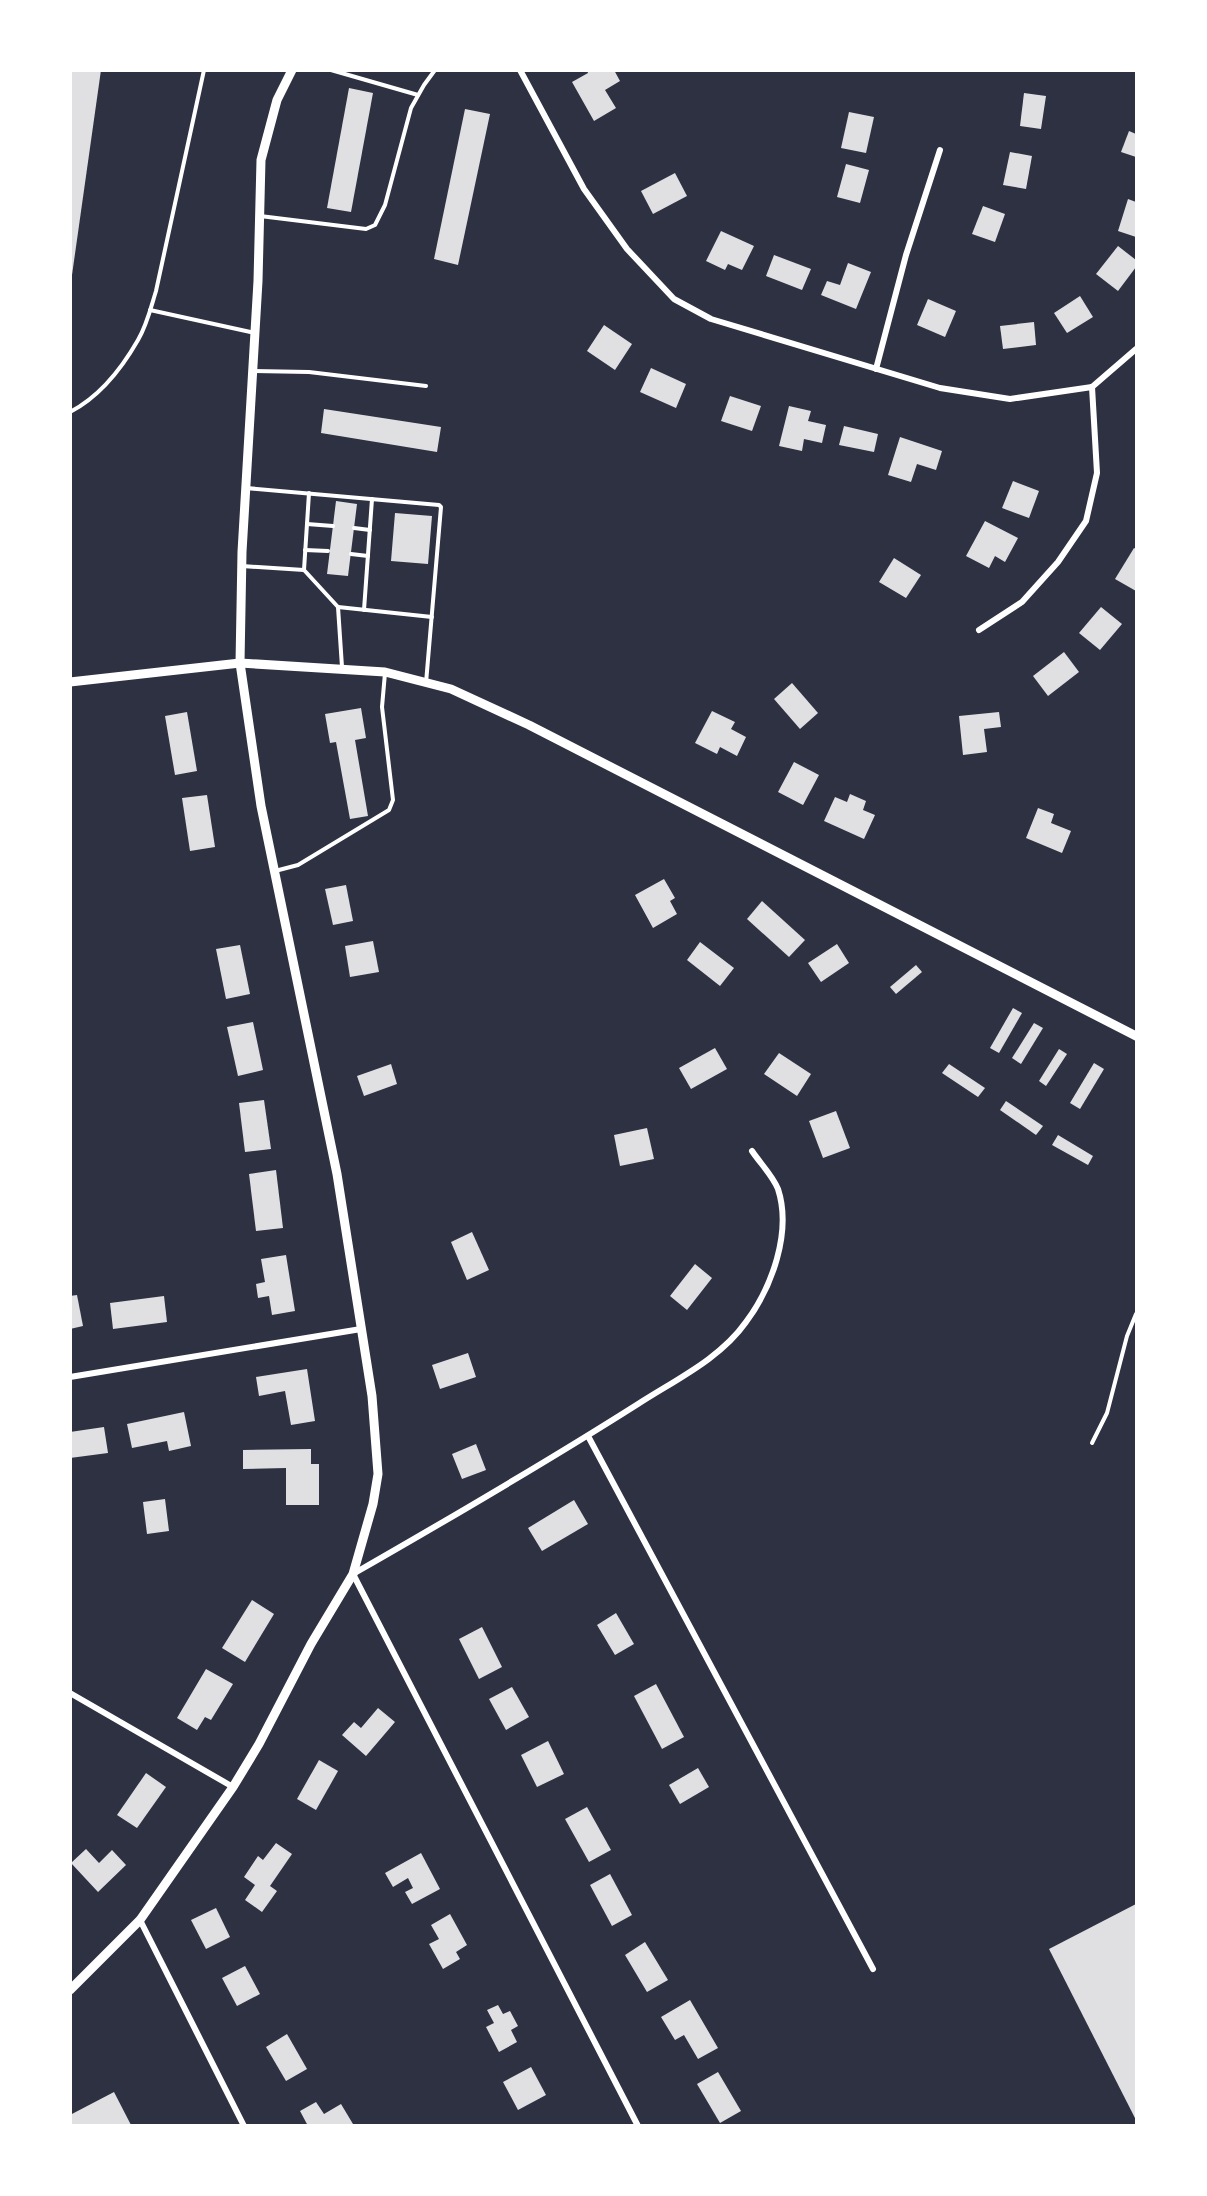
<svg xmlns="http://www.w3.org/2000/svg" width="1207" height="2196" font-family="Literata,serif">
<rect width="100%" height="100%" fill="#2d3142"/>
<g fill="#e0e0e3">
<polygon points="70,70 101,70 72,275 70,275"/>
<polygon points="587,70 614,70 620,81 605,90 616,108 594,121 572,82 588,73"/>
<polygon points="349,88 373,93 351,212 327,208"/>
<polygon points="1024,93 1046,96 1041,129 1020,126"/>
<polygon points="465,109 490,114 458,265 434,259"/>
<polygon points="849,112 874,117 866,153 841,148"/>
<polygon points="1129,131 1136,134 1136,157 1121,152"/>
<polygon points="1010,152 1032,156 1026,189 1003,185"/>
<polygon points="846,164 869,170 860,203 837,197"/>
<polygon points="675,173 687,196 653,214 641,191"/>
<polygon points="1128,199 1136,202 1136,237 1118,231"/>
<polygon points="983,206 1005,214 995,242 972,234"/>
<polygon points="721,231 754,246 742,270 728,264 725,270 706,261"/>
<polygon points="1118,246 1136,260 1136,267 1118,291 1096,274"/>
<polygon points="774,255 811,269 802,290 766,276"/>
<polygon points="848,263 871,272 856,309 821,295 827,281 840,285"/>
<polygon points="1080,296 1093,317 1067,333 1054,313"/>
<polygon points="928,299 956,311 945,337 917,325"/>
<polygon points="1034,322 1036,345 1003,349 1000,326"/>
<polygon points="604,325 632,344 615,370 587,351"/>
<polygon points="651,368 686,384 676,408 640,392"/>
<polygon points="730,396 761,406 752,431 721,421"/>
<polygon points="789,406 811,411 808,421 826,425 822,443 804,439 802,451 779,446"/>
<polygon points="324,409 441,427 437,452 321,433"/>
<polygon points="844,426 878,434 874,452 839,445"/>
<polygon points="900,437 942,451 936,470 917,464 911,482 888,475"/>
<polygon points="1013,481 1039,491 1029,518 1002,508"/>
<polygon points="336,501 357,504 348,576 327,574"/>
<polygon points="395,513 432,516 428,564 391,561"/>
<polygon points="985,521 1018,538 1005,562 995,556 989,568 966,556"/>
<polygon points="1134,548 1136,549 1136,591 1115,579"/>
<polygon points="894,558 921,575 906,598 879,582"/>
<polygon points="1101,607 1122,624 1100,650 1079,633"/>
<polygon points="1064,652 1079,672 1048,696 1033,676"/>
<polygon points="792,683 818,713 800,729 774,699"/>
<polygon points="361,708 366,738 355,740 368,816 350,819 336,742 330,743 325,714"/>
<polygon points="712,711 735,722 731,729 746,737 737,756 720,747 717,754 695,743"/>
<polygon points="187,712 197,771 175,775 165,716"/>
<polygon points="999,712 1001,727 984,729 987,752 963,755 959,716"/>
<polygon points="794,762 819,775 803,805 778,792"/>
<polygon points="850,794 866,801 863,810 875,815 864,839 824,821 835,797 847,802"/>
<polygon points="207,795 215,847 190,851 182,798"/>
<polygon points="1038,808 1054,814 1051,823 1071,831 1062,853 1026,838"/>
<polygon points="664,879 675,898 670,901 677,914 653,928 635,895"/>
<polygon points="346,885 353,921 333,925 325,889"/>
<polygon points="762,901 805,940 789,957 747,919"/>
<polygon points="373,941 379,972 350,977 345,946"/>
<polygon points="700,942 734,968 720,986 687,960"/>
<polygon points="837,944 849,963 821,982 808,963"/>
<polygon points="240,945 250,994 226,999 216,949"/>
<polygon points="916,965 922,972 896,994 890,987"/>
<polygon points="1013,1008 1022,1013 999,1053 990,1048"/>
<polygon points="253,1022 263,1070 238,1076 227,1027"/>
<polygon points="1034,1023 1043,1028 1021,1064 1012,1058"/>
<polygon points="715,1048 727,1069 691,1089 679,1068"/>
<polygon points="1059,1049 1067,1054 1046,1086 1039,1081"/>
<polygon points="779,1053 811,1074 797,1096 764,1074"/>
<polygon points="1094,1063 1104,1069 1080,1109 1070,1103"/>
<polygon points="391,1064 397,1084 364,1096 357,1076"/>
<polygon points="949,1064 985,1088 978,1097 942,1073"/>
<polygon points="264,1100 271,1149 245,1152 239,1103"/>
<polygon points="1006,1101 1043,1126 1036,1135 1000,1110"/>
<polygon points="836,1111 850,1148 823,1158 809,1121"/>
<polygon points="647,1128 654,1159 620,1166 614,1135"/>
<polygon points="1058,1135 1093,1156 1088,1165 1052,1145"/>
<polygon points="276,1170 283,1228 256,1231 249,1174"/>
<polygon points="472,1232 489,1270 467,1280 451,1242"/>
<polygon points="286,1255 295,1311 272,1315 269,1296 258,1298 256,1284 265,1282 261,1259"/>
<polygon points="695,1264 712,1278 687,1310 670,1296"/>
<polygon points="77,1295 83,1326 70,1329 70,1296"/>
<polygon points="164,1296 167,1322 113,1329 110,1303"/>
<polygon points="468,1353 476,1377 440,1389 432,1365"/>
<polygon points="307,1369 315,1421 291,1425 285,1391 259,1396 256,1377"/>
<polygon points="184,1412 191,1446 169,1451 167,1441 132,1448 127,1424"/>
<polygon points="104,1427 108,1453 70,1458 70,1432"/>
<polygon points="476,1444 486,1470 462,1479 452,1454"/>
<polygon points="311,1449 311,1464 319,1464 319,1505 286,1505 286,1468 243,1469 243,1450"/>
<polygon points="165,1499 169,1531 147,1534 143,1502"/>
<polygon points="574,1500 588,1524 542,1551 528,1528"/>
<polygon points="252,1600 274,1614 245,1662 222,1648"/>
<polygon points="616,1613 634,1644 615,1655 597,1625"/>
<polygon points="482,1627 502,1667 479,1679 459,1639"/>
<polygon points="206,1669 233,1684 211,1720 205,1717 197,1730 177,1718"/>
<polygon points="656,1684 684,1737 662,1749 634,1696"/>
<polygon points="512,1687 529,1717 506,1730 489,1699"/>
<polygon points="378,1708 395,1722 366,1756 342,1735 354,1722 361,1728"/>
<polygon points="548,1741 564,1774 537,1787 521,1755"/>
<polygon points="319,1760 338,1771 316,1810 297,1799"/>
<polygon points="698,1768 709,1787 680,1804 669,1785"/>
<polygon points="146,1773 166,1787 137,1828 117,1815"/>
<polygon points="587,1807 611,1850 589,1862 565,1819"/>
<polygon points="276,1843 292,1854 270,1886 277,1891 262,1912 245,1900 255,1885 244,1877 258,1856 263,1860"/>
<polygon points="86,1849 99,1863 112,1850 126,1865 98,1892 71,1863"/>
<polygon points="421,1853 440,1889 412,1904 405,1892 413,1888 408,1878 393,1887 385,1873"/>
<polygon points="610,1874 632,1915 612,1926 590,1885"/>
<polygon points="1136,1904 1136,2120 1049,1949"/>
<polygon points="216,1908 230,1937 206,1949 191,1920"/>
<polygon points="450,1914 467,1945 456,1952 460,1959 443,1969 429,1944 439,1939 431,1925"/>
<polygon points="645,1942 668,1980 647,1992 625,1955"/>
<polygon points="245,1966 260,1994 237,2006 222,1978"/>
<polygon points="690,2000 718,2048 698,2059 684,2035 675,2040 661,2017"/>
<polygon points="498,2005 503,2014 510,2011 518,2026 511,2030 517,2042 499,2052 486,2027 494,2023 487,2010"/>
<polygon points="287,2034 307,2069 286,2081 266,2047"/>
<polygon points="531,2067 546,2095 518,2110 503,2082"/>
<polygon points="718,2072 741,2111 720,2123 697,2084"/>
<polygon points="114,2092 131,2125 70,2126 70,2115"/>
<polygon points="316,2102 324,2114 341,2104 353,2124 308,2126 300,2111"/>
</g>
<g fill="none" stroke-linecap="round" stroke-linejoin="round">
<g stroke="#fff" stroke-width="4">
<polyline points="331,70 418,95"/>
<polyline points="260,216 366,229 375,225 385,205 411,108 424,85 435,70"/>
<polyline points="150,310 255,333"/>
<polyline points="253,371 309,372 426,386"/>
<path d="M70,412c29,-15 52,-44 68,-72 9,-15 13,-33 18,-49l48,-221"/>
<polyline points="246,488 439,505 441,507 426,683"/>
<polyline points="307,524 333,526"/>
<polyline points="354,528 370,530"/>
<polyline points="305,550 328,551"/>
<polyline points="351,554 368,556"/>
<polyline points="242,566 304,570 338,607 342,667"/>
<polyline points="304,570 309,493"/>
<polyline points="338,607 432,617"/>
<polyline points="364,610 372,499"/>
<polyline points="275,871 298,865 389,810 393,800 382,707 385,673"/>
<polyline points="1092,1443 1107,1413 1127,1336 1136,1314"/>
</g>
<g stroke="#fff" stroke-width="6">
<polyline points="520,70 584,189 627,249 674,299 711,319 940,388 1010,399 1092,387"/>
<polyline points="876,369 906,255 940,150"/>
<polyline points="1092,387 1136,349"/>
<polyline points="979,630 1022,602 1058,562 1086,521 1097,473 1092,387"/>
<polyline points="70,1377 361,1329"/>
<polyline points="588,1436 873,1969"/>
<polyline points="70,1693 233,1787"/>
<polyline points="140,1920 244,2126"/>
<path d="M638,2126l-285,-552c96,-55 192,-111 285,-170 37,-24 82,-45 108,-82 26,-35 46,-90 32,-133 -5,-13 -18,-26 -26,-38"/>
</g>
<g stroke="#fff" stroke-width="9">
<polyline points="70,682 240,663 385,672 451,689 529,725 1136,1036"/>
<polyline points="70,1990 140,1920 233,1787 259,1744 311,1644 353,1574 373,1504 378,1474 372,1396 337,1174 261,806 240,663 242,552 258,281 261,160 277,100 292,70"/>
</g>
</g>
<rect width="1207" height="2196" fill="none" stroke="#ffffff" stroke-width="144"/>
</svg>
